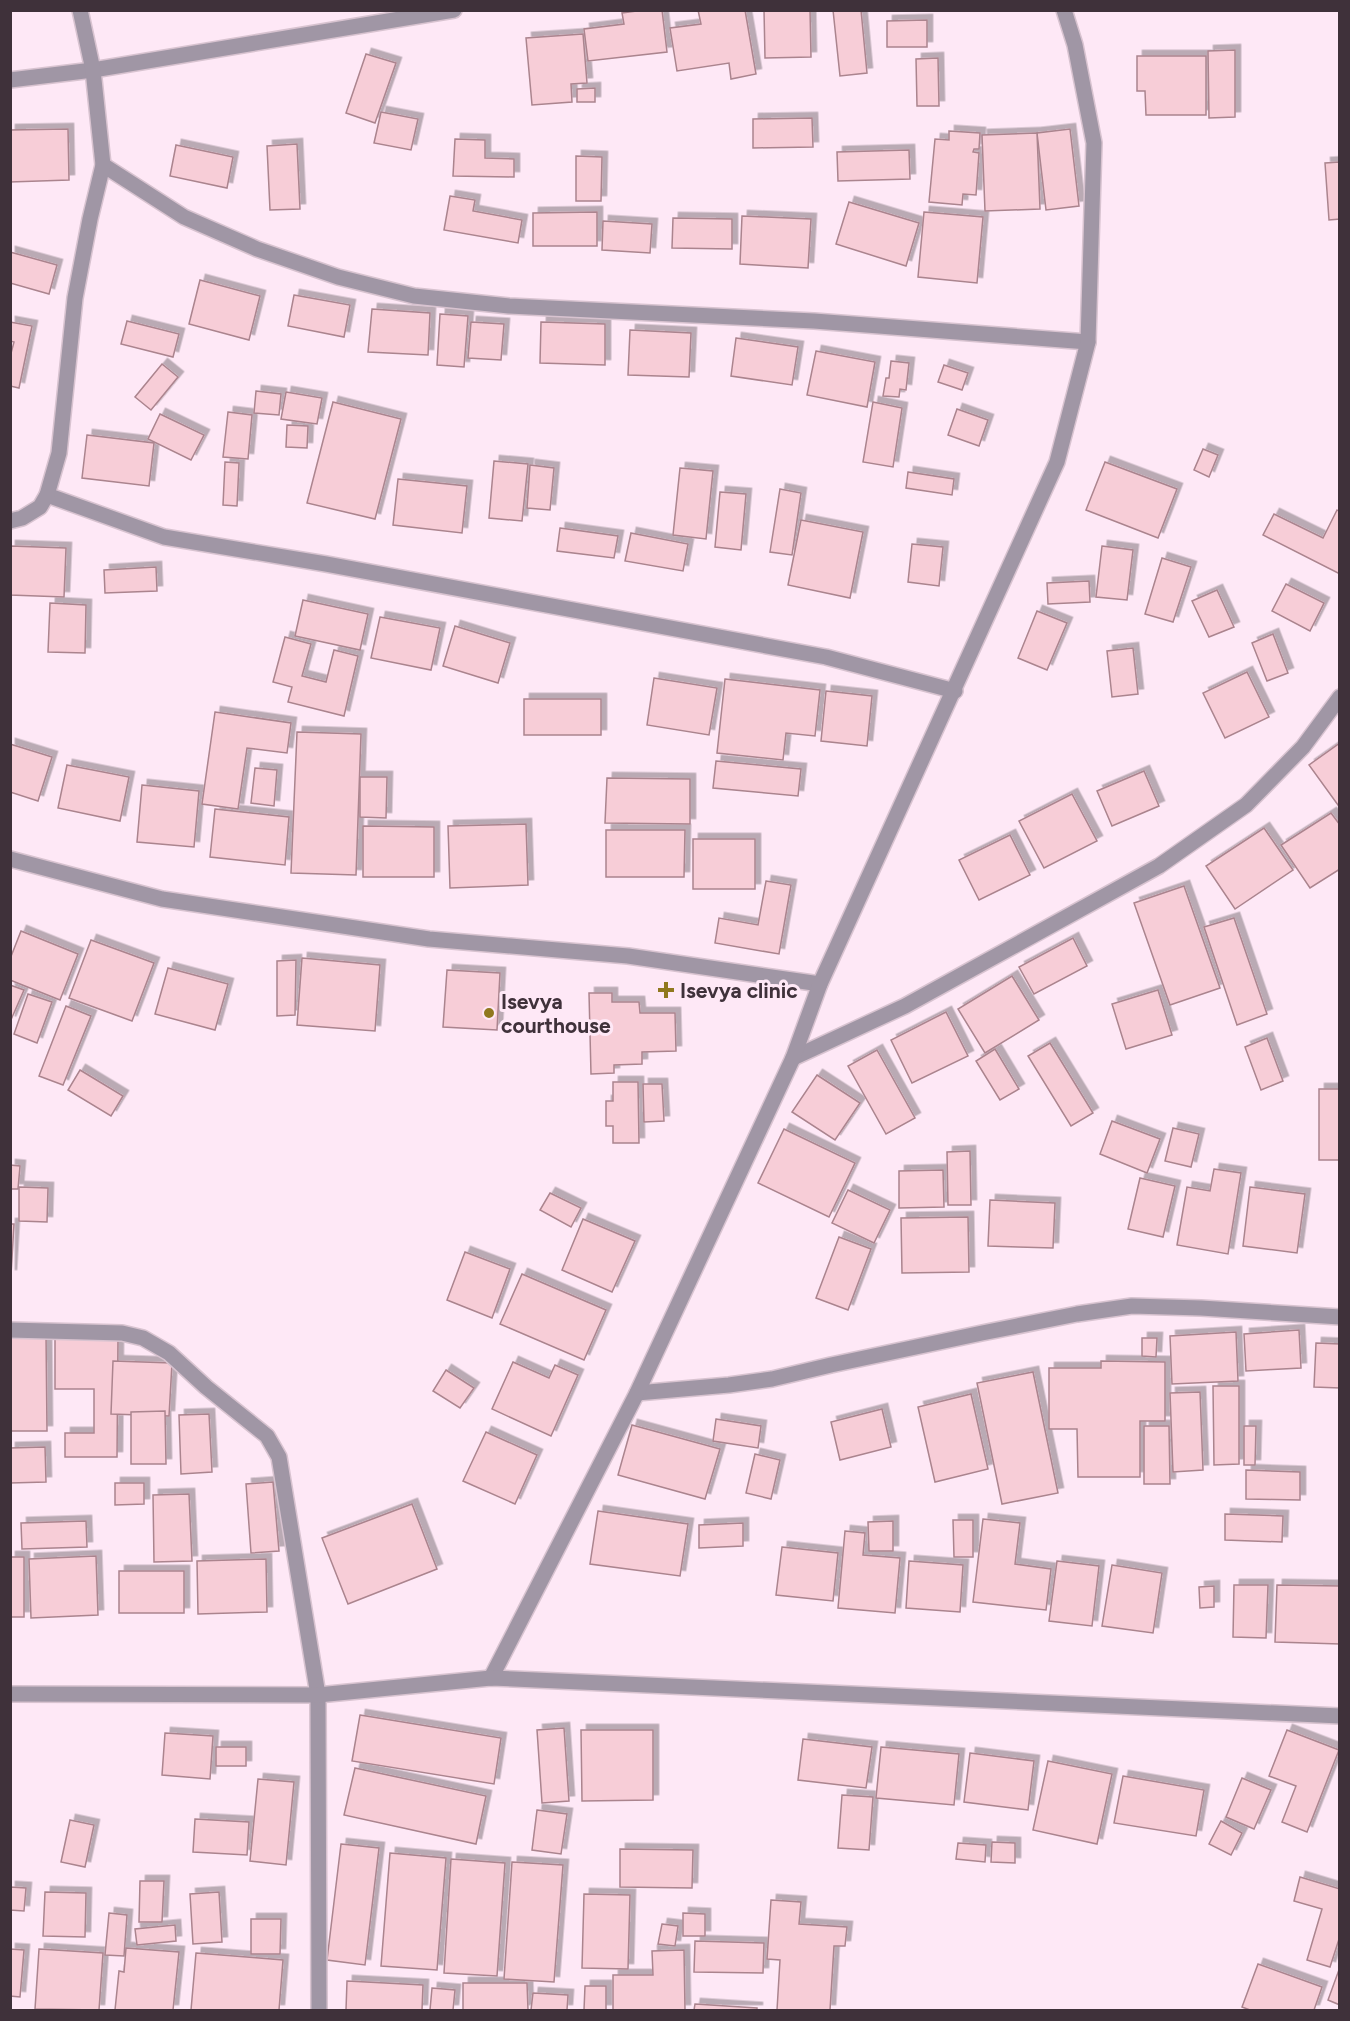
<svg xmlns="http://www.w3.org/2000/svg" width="1350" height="2021" font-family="Figtree,sans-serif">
<defs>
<filter id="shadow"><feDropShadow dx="5.5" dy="-5.5" stdDeviation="0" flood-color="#0004"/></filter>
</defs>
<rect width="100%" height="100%" fill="#fee8f6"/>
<g fill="#f7cdd7" stroke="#ab848e" stroke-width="1.5" filter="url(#shadow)">
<polygon points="644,10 662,10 667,52 588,61 584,29 624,24 622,13"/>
<polygon points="698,10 745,10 756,74 731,79 729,63 677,71 670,28 701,24"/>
<polygon points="764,10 810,10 811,57 765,58"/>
<polygon points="833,10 861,10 867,73 840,76"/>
<polygon points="927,20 927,47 887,47 887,21"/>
<polygon points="583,34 587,83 571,84 572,102 532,105 526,38"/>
<polygon points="1235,50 1235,117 1209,118 1208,51"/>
<polygon points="366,54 396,63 375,123 346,113"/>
<polygon points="1137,56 1206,56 1206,115 1146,115 1145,91 1137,91"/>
<polygon points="938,58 939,106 917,106 916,59"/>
<polygon points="595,88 595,102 577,102 577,89"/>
<polygon points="381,112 418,119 411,150 374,143"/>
<polygon points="812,118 813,147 753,148 753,119"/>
<polygon points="68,129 69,180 10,182 10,130"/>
<polygon points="1070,129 1079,206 1046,210 1037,133"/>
<polygon points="949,131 980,133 979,149 974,149 973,152 979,153 976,195 963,194 962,205 929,202 935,139 949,140"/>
<polygon points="1037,133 1040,209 985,211 982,135"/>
<polygon points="455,139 485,140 485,158 514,159 514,177 453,176"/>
<polygon points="297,144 300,209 270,210 267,146"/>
<polygon points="176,145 233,157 227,188 170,176"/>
<polygon points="909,150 910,179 838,181 837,152"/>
<polygon points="576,156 602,157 601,201 576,201"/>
<polygon points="1340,162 1340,219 1329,220 1325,163"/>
<polygon points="450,196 475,200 473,211 522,220 518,243 444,230"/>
<polygon points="849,202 919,223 906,266 836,244"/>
<polygon points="597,212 597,246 533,246 533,213"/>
<polygon points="924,212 983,217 977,283 918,277"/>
<polygon points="742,216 811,219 808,268 740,264"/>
<polygon points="673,218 732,219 732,249 672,248"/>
<polygon points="603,221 652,224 650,253 602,250"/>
<polygon points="10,252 57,265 49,294 10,283"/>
<polygon points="200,280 260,296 249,340 189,324"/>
<polygon points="294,295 350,305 344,337 288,326"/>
<polygon points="372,309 430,313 428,355 368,352"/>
<polygon points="440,314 468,316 464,367 437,365"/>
<polygon points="127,321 179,334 173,357 121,344"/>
<polygon points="10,322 32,326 19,388 10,386 10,357 14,342 10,341"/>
<polygon points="471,322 504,324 501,360 468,358"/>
<polygon points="541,322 605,324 605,365 540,363"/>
<polygon points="630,330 691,333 689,377 628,375"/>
<polygon points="736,338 798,347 792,385 731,376"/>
<polygon points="816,351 875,362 867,407 807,395"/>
<polygon points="891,361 909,363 906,390 900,389 899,397 883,396 886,378 889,378"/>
<polygon points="162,364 178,377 151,410 135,397"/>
<polygon points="944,365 968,373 962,390 938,382"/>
<polygon points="256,391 281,394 279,415 254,413"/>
<polygon points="286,392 322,398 317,424 281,419"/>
<polygon points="333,402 401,419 375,519 307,503"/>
<polygon points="873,402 902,408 893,467 863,462"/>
<polygon points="957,409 988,420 979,446 948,435"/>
<polygon points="228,412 252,415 248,459 223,457"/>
<polygon points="160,414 204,435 191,460 148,439"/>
<polygon points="287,425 308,426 307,448 286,447"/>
<polygon points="87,435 154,443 149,486 82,478"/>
<polygon points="1203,449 1218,455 1209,477 1194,470"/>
<polygon points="494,461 528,464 522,521 489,518"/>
<polygon points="225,462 239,463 237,506 223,505"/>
<polygon points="1105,462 1177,489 1158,538 1086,510"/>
<polygon points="530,465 554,468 550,510 527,508"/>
<polygon points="680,468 713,471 706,539 673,535"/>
<polygon points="908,472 954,479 952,495 906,488"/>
<polygon points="398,479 467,486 462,533 393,525"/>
<polygon points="780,489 801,493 792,555 770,552"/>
<polygon points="720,492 746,494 741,550 715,547"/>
<polygon points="1337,510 1340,512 1340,574 1263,535 1274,514 1323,538"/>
<polygon points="801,520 863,532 850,598 788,585"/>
<polygon points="560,528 618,536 614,558 557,551"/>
<polygon points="631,533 688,544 683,571 625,561"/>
<polygon points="912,544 943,547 939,586 908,582"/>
<polygon points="10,546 66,548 64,597 10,595"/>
<polygon points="1102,546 1133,550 1127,600 1096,597"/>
<polygon points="1162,558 1191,567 1173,622 1145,614"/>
<polygon points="156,567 157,591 105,593 104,570"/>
<polygon points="1089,581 1090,602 1048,604 1047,583"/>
<polygon points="1286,584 1324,603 1310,631 1272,611"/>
<polygon points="1217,590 1234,627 1209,637 1192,601"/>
<polygon points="303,600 368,614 360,650 295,636"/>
<polygon points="50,603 86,605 85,653 48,652"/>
<polygon points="1037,611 1067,623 1047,670 1018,658"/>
<polygon points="380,617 440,628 431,670 371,658"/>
<polygon points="455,626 510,643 498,683 443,666"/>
<polygon points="1273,634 1288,673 1267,681 1252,643"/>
<polygon points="285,637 311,644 302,676 326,682 334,650 358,656 344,716 288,702 292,687 273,682"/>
<polygon points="1133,648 1138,694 1112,697 1107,651"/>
<polygon points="1247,672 1269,717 1225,738 1203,693"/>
<polygon points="654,678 717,688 709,735 647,725"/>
<polygon points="725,679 820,690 815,736 786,733 783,760 717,753"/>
<polygon points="826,691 872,696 867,746 821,741"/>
<rect x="524" y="699" width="77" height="36"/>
<polygon points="215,712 291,723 287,753 247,748 238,809 202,804"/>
<polygon points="297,732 361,734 356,875 291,873"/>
<polygon points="1340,743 1340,804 1338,805 1309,765"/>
<polygon points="10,744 52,757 38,801 10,792"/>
<polygon points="716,761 801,769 798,796 713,788"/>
<polygon points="67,765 129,777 120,821 58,808"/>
<polygon points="255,768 277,770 274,806 251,803"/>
<polygon points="1144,771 1159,806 1112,826 1097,791"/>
<polygon points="360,777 387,777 386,818 360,817"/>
<polygon points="607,778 690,779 690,824 605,823"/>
<polygon points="142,785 199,791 194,847 137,842"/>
<polygon points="1072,794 1097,841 1044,868 1019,821"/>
<polygon points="215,809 289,817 285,865 210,857"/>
<polygon points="1331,813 1340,825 1340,869 1310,888 1281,845"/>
<polygon points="526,824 528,885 450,888 448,826"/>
<polygon points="363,826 434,827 434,877 363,877"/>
<polygon points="1264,828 1293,870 1235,909 1206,866"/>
<polygon points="606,830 685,830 684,877 606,877"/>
<polygon points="1010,835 1030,875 979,900 959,860"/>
<rect x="693" y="839" width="62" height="50"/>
<polygon points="766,881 791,885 779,954 715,943 719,918 758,925"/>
<polygon points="1184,886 1220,988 1170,1005 1134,903"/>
<polygon points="1234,918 1267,1014 1237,1025 1204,927"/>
<polygon points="21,931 78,954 60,1000 10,980 10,959"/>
<polygon points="1073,938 1087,966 1034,994 1019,967"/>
<polygon points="91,940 154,963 132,1021 69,998"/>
<polygon points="302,958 380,965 375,1031 297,1025"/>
<polygon points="296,960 295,1015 277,1016 277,961"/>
<polygon points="168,968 228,984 215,1030 155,1014"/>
<polygon points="447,970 500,973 497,1030 443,1027"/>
<polygon points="1012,976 1039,1020 985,1053 958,1009"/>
<polygon points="10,985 24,990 10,1022"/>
<polygon points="1158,990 1172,1035 1126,1049 1112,1004"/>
<polygon points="589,993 612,993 612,1002 639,1002 640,1013 675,1013 676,1051 642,1052 642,1064 614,1065 614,1073 591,1074"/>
<polygon points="28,994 52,1002 37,1043 14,1034"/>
<polygon points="66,1006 91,1016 63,1085 39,1076"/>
<polygon points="946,1012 968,1056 912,1083 891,1040"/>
<polygon points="1267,1038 1283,1081 1261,1090 1245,1047"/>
<polygon points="1050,1043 1093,1113 1071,1126 1028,1056"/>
<polygon points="995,1049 1019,1089 1000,1100 976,1061"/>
<polygon points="877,1050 915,1118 886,1134 848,1066"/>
<polygon points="80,1070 123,1096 111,1116 68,1090"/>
<polygon points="817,1075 860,1103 835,1140 792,1112"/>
<polygon points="613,1082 638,1082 639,1143 613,1143 613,1126 606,1126 606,1101 613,1101"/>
<polygon points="643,1084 662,1084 664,1121 644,1122"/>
<rect x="1319" y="1089" width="21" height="71"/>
<polygon points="1112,1121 1160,1139 1147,1173 1100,1154"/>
<polygon points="1173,1128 1199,1134 1191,1167 1165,1161"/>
<polygon points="784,1129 855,1163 829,1217 758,1183"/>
<polygon points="970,1151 971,1205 948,1205 947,1152"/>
<polygon points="10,1165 20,1166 18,1189 10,1189"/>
<polygon points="1214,1169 1241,1173 1228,1254 1177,1245 1187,1187 1210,1191"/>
<polygon points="943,1170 944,1207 899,1208 899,1171"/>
<polygon points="1140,1178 1175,1186 1163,1237 1128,1229"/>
<polygon points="19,1187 48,1188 47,1222 19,1221"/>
<polygon points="1250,1187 1305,1194 1297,1253 1243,1246"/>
<polygon points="848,1190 890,1210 874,1243 832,1223"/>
<polygon points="550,1193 581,1208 571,1227 540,1210"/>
<polygon points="990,1200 1055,1203 1053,1248 988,1246"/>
<polygon points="968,1217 969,1272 902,1273 901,1218"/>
<polygon points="583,1219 635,1241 612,1292 562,1270"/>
<polygon points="10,1224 14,1224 11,1275 10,1275"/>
<polygon points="839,1237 871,1249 848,1310 816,1298"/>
<polygon points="465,1252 510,1269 492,1318 447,1300"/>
<polygon points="522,1274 606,1310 584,1360 500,1324"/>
<polygon points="1299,1330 1301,1368 1246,1371 1244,1334"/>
<polygon points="1236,1332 1238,1381 1172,1384 1170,1336"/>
<polygon points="10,1335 46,1335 47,1431 10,1431"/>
<polygon points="55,1338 118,1338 117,1457 65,1457 65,1433 94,1433 94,1389 55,1389"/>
<polygon points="1142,1338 1157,1338 1156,1357 1142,1356"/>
<polygon points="1316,1343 1340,1344 1340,1388 1314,1387"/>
<polygon points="113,1361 172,1363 169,1416 111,1414"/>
<polygon points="1101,1361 1165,1362 1165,1421 1140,1421 1140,1477 1078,1477 1077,1429 1049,1429 1049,1368 1101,1368"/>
<polygon points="513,1362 549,1378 555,1365 578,1375 551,1436 492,1409"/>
<polygon points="446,1370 474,1388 460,1408 433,1391"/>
<polygon points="1033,1372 1058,1493 1002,1504 977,1383"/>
<polygon points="1213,1386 1239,1386 1239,1464 1214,1465"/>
<polygon points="1200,1392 1203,1470 1173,1472 1170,1393"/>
<polygon points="971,1394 988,1469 935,1482 918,1407"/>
<polygon points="882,1409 891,1447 840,1460 831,1422"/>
<polygon points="165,1411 166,1464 131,1464 131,1412"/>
<polygon points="209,1414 212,1472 181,1474 179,1415"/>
<polygon points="716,1419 761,1426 758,1448 713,1441"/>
<polygon points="632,1425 720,1449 705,1499 618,1475"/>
<polygon points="1144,1426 1169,1426 1170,1484 1144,1484"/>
<polygon points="1244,1426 1256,1426 1255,1465 1244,1465"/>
<polygon points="486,1432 537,1455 515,1504 463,1481"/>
<polygon points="45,1447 46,1482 10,1483 10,1448"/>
<polygon points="755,1454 780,1460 771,1499 746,1493"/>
<polygon points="1246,1470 1300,1472 1300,1500 1246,1499"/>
<polygon points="273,1482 279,1551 251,1553 246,1484"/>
<polygon points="115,1483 144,1483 144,1504 115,1505"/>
<polygon points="189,1494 192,1561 154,1562 153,1495"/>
<polygon points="412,1504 437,1569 348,1604 322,1538"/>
<polygon points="598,1511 688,1524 680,1576 590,1564"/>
<polygon points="1225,1514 1283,1516 1282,1542 1225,1540"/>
<polygon points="983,1519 1020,1523 1015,1564 1051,1569 1046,1610 973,1602"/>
<polygon points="953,1520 973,1520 973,1557 954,1557"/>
<polygon points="86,1521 87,1547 22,1549 21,1523"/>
<polygon points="893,1521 893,1551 869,1551 868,1522"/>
<polygon points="743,1523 743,1546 699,1548 699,1525"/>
<polygon points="845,1531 865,1533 863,1555 900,1558 895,1613 838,1608"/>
<polygon points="782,1547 838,1553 833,1601 776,1595"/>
<polygon points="96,1556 98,1615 31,1618 29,1559"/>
<rect x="10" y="1557" width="14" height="60"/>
<polygon points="266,1559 267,1612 198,1614 197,1561"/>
<polygon points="909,1561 963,1565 960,1612 906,1608"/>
<polygon points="1057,1561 1099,1566 1092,1626 1049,1621"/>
<polygon points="1112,1565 1162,1573 1153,1633 1102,1626"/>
<rect x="119" y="1571" width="65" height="42"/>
<polygon points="1234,1585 1268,1585 1266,1638 1233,1637"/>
<polygon points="1277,1585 1340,1586 1340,1644 1275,1642"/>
<polygon points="1214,1586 1214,1607 1200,1608 1199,1587"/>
<polygon points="360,1715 501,1738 494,1784 352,1761"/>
<polygon points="564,1728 569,1801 542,1803 537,1730"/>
<polygon points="581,1730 653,1730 653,1800 582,1801"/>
<polygon points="1287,1730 1339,1750 1307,1832 1282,1822 1296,1786 1269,1776"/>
<polygon points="165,1733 213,1736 210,1779 162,1775"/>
<polygon points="803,1739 872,1747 866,1788 798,1780"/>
<rect x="216" y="1747" width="30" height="19"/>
<polygon points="881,1747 959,1754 954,1805 876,1798"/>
<polygon points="970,1753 1034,1761 1028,1810 964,1802"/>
<polygon points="1048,1761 1112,1774 1097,1844 1033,1830"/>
<polygon points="355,1768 486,1796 476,1844 344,1815"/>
<polygon points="1123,1776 1204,1790 1196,1836 1114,1823"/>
<polygon points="1242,1778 1271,1790 1254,1829 1226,1817"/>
<polygon points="258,1779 294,1782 286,1865 250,1861"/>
<polygon points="842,1795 873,1797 869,1850 838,1848"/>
<polygon points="537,1810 567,1814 561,1854 532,1850"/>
<polygon points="195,1819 249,1822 247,1855 193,1852"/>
<polygon points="70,1820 94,1825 85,1867 61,1862"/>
<polygon points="1221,1821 1242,1833 1231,1855 1209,1844"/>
<polygon points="992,1842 1015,1843 1015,1863 991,1862"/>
<polygon points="958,1843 986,1845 985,1862 956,1859"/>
<polygon points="341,1844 379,1848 365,1965 327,1960"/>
<polygon points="620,1849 693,1850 692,1888 620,1887"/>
<polygon points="390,1853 446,1858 437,1970 381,1966"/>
<polygon points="451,1859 505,1863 497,1976 444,1973"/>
<polygon points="512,1862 563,1865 554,1982 504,1979"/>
<polygon points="1300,1877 1340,1889 1340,1936 1330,1967 1307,1960 1322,1909 1294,1901"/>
<polygon points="140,1881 164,1881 162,1922 139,1922"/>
<polygon points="10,1887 26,1888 24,1911 10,1910"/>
<polygon points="45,1892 86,1893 85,1937 43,1936"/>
<polygon points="219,1892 222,1942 193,1944 190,1894"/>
<polygon points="584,1894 630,1895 628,1969 582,1968"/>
<polygon points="771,1900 801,1902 799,1924 847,1927 845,1946 834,1946 830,2010 777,2010 780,1960 767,1959"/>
<polygon points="109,1913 127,1915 124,1956 105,1955"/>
<polygon points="683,1913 705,1914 705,1936 683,1936"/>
<polygon points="251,1919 281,1919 280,1954 251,1954"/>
<polygon points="662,1924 678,1926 675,1946 658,1944"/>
<polygon points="175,1925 176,1941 137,1945 135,1929"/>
<polygon points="695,1941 764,1943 763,1973 694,1972"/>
<polygon points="126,1948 179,1952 173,2010 115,2010 119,1971 124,1972"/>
<polygon points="10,1949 24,1950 20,1997 10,1996"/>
<polygon points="39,1949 103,1953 99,2010 35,2009"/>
<polygon points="684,1950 685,2010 613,2010 613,1975 653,1975 652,1951"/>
<polygon points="196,1953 283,1960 279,2010 191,2010"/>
<polygon points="1258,1964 1322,1987 1314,2010 1250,2010 1242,2007"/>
<polygon points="1340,1967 1340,2005 1328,2000"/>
<polygon points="347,1981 423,1985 422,2010 346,2010"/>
<polygon points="463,1983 527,1983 528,2010 463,2010"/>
<polygon points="585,1986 606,1986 606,2010 584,2010"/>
<polygon points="432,1988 455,1990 453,2010 430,2010"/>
<polygon points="533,1993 568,1995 567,2010 531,2010"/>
<polygon points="695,2004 757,2008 757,2010 694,2010"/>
</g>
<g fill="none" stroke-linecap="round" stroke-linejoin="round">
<g stroke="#d8c3d0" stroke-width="18">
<g id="minor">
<polyline points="10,80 93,70 454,10"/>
<polyline points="103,165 184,217 257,249 338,277 414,296 509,306 814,321 1088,342"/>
<polyline points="47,495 164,537 326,564 826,657 955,691"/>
<polyline points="10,521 22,518 40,507 47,495 59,453 75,298 90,219 103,165 93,70 80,10"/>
<polyline points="10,859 162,899 429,939 628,956 820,984"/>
<polyline points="793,1058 905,1006 1159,866 1246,805 1303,747 1340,697"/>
<polyline points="10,1330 122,1333 143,1338 169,1353 206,1387 267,1436 279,1457 318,1695 319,2010"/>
<polyline points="637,1393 729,1385 772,1379 831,1365 982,1333 1077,1314 1132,1306 1201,1308 1340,1317"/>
<polyline points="491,1678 637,1393 793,1058 820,984 1057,462 1088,342 1094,143 1075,45 1064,10"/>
<polyline points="10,1694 318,1695 491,1678 1340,1716"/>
</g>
</g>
<use href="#minor" stroke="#a096a5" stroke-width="15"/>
</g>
<g fill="#90781e" stroke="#fee8f6" stroke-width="2">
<path d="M663 981h6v6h6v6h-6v6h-6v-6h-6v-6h6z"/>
<circle cx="489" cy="1013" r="6"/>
</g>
<g text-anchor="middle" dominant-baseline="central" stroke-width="6" stroke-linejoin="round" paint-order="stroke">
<g font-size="21" font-weight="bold" fill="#3f313a" stroke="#fee8f6" text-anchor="start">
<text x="680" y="990">Isevya clinic</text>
<text x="501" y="1001">Isevya<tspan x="501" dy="24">courthouse</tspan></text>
</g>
</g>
<rect width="1350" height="2021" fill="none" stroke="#3f313a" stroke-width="24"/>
</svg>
